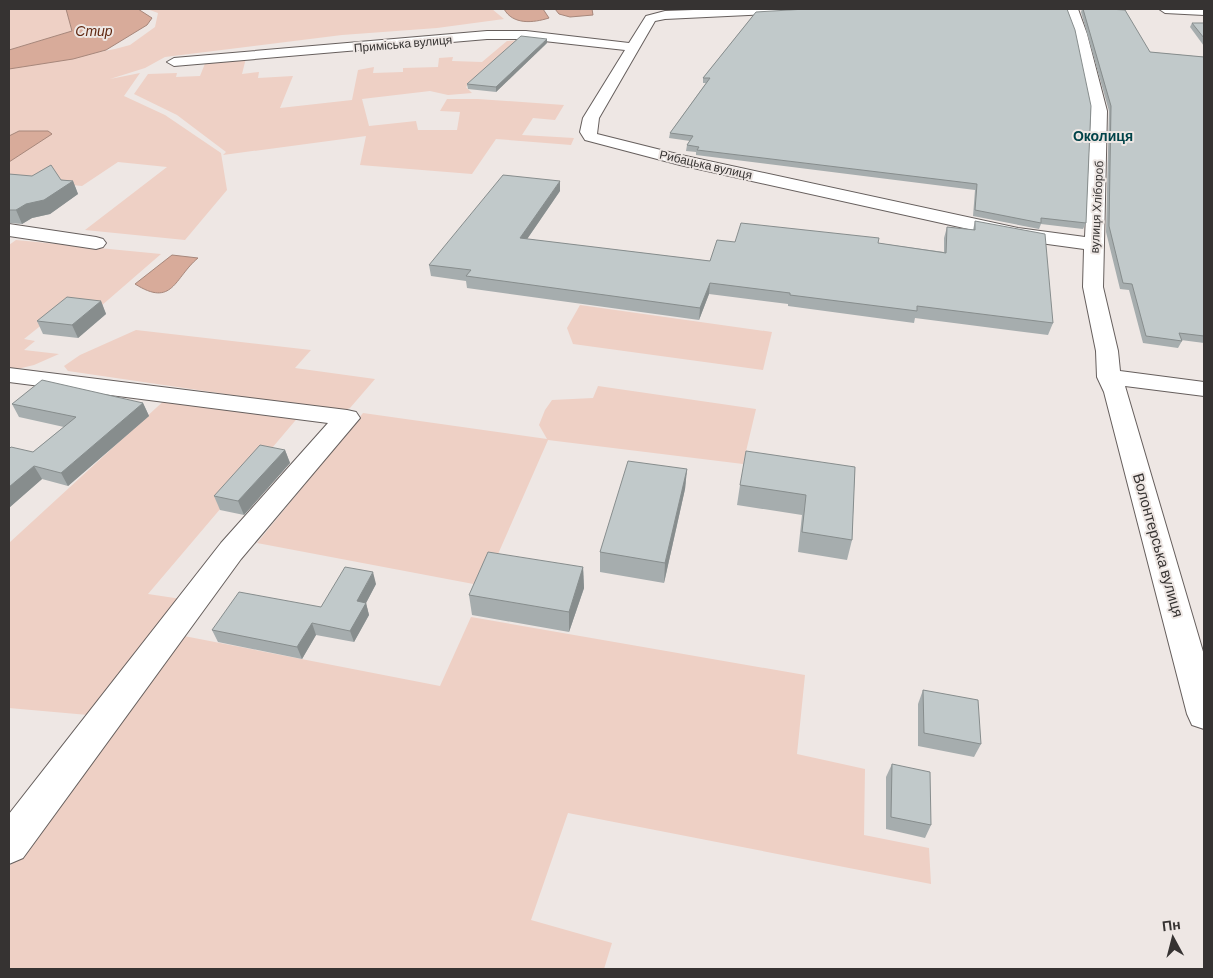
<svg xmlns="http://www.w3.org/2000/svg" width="1213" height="978" font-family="Barlow,sans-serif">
<rect width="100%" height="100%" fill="#eee7e4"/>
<g fill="#eed0c5">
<polygon points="9,9 66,9 72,31 9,50"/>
<polygon points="147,9 492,9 504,19 437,28 342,35 165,57 145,68 110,79 140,73 124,96 165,115 221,153 227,190 185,240 85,230 167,167 118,162 82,186 9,179 9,69 115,49 130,45 155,27 158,13"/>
<polygon points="522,40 466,87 472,93 448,95 430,91 362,99 369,126 416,121 418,130 457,130 460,112 440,111 447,99 478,99 564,105 555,120 533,118 522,135 574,138 571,145 496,139 472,174 360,165 366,136 223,155 226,152 177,115 134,94 148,74 177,73 176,77 200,76 206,61 246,58 242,74 259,72 258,78 293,76 280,108 352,100 358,70 374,67 373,73 403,72 403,68 438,67 439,58 453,57 452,61 482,62 507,41"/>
<polygon points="16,240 161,254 101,306 69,303 24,339 35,341 24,350 59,354 34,365 9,371 9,245"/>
<polygon points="580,305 772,332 763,370 573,344 567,328"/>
<polygon points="136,330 311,350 295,368 375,379 350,408 342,411 68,371 64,366 80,355"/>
<polygon points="598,386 756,409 743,464 548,440 484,586 257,543 363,413 547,439 539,425 545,410 552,400 593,398"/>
<polygon points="168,397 300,415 148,594 188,600 88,715 9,708 9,543"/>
<polygon points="471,617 805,675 797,754 865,769 864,835 929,848 931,884 568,813 531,920 612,943 604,969 9,969 9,867 184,636 440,686"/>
</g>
<g fill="#d8ab9a" stroke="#a7877b">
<polygon points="66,9 138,9 152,18 147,25 106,50 73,59 9,69 9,50 72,31"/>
<path d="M504,9h39l6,9c-16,5 -36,7 -45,-9z"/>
<polygon points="555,9 592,9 593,15 570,17 559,14"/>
<polygon points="19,131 48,131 52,134 9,162 9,136"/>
<path d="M172,255l26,3c-24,20 -25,50 -63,26z"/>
</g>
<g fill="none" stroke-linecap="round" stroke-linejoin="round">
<g stroke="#665f5d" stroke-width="2">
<g id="minor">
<polygon points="722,9 799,9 793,13 665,19 655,21 599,118 597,134 681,155 1018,228 1085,237 1091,111 1075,34 1066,9 1078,9 1087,34 1107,111 1103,287 1118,351 1120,371 1204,382 1204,396 1125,386 1204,655 1204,729 1192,725 1187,714 1104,392 1097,377 1096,351 1083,287 1084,249 1018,240 680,165 585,140 580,132 583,118 625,50 526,39 487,39 174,66 167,62 174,58 487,31 526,31 629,43 646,16 665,11"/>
<polygon points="1159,9 1204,9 1204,15 1165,13"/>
<polygon points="9,224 96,237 103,239 106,243 103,247 96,249 9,236"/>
<polygon points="9,368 347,410 356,412 360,418 241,559 23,858 9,864 9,814 221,543 328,423 9,382"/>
</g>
</g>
<use href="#minor" fill="#fff" fill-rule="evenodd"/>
</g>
<g fill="#a6adae">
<polygon points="1082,9 1108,9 1150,52 1204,57 1204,343 1181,340 1182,341 1178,348 1143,343 1129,290 1120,289 1106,232 1109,111 1081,12"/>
<polygon points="756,12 1086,223 1083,229 1041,224 1039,229 973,216 975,190 696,155 696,152 686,151 687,145 690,141 669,138 670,133 706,83 703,83 703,78"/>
<polygon points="1192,23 1204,23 1204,46 1190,27"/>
<polygon points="547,43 496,92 468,89 467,84"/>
<polygon points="9,174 73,181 78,194 50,214 32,218 22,224 9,223"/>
<polygon points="560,191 527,239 710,261 735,242 878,243 944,252 944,238 947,227 973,230 975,221 1053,323 1048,335 915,318 914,323 788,306 788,304 709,294 699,320 467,288 466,281 431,276 429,265"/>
<polygon points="101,301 106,314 78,338 43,334 37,321"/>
<polygon points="143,403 149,416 68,486 42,479 10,507 9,507 9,449 33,452 64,427 19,417 12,404"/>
<polygon points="285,450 290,463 244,515 220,510 214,496"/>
<polygon points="855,467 852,540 847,560 798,552 802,515 737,505 740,485"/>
<polygon points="687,469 685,489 664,583 600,572 600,552"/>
<polygon points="583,567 584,588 569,632 472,615 469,595"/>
<polygon points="376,584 366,603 369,615 354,642 316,635 302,659 218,642 212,630 321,607"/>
<polygon points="923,690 981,744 974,757 918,746 918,704"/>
<polygon points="892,764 931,825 925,838 886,829 886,777"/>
</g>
<g fill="#878d8d">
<polygon points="547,39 547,43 496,92 496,87"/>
<polygon points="73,181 78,194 50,214 32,218 22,224 16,210 26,204"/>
<polygon points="560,181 560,191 521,248 520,238"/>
<polygon points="710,283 709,294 699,320 700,308"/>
<polygon points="101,301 106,314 78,338 72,325"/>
<polygon points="143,403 149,416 68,486 61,473"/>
<polygon points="285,450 290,463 244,515 238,501"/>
<polygon points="34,466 42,479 10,507 9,506 9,487"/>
<polygon points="687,469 685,489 664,583 665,563"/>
<polygon points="583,567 584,588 569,632 569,612"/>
<polygon points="373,572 376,584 366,603 369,615 354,642 350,631 357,601"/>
<polygon points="312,623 316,635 302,659 297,647"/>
</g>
<g fill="#c1c9ca" stroke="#878d8d">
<polygon points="806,9 1067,9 1075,30 1091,106 1086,223 1041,218 1041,223 975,210 977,184 697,150 699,147 687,145 693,136 670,133 710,78 703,78 756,12"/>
<polygon points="1083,9 1108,9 1125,10 1150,52 1204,57 1204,336 1179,333 1182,341 1146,336 1132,284 1123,283 1109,226 1111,106"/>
<polygon points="1192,23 1204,23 1204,38"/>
<polygon points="521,36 547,39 496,87 467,84"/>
<polygon points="51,165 61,180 73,181 44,200 26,204 16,210 9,210 9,174 32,176"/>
<polygon points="503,175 560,181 520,238 710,261 717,240 735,242 741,223 879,238 878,243 946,253 947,227 975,230 975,221 1045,234 1053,323 917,306 917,311 790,295 790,293 710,283 700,308 466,276 471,270 429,265"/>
<polygon points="67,297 101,301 72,325 37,321"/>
<polygon points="42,380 143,403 61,473 34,466 9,487 9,449 11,447 33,452 76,417 12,404"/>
<polygon points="260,445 285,450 238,501 214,496"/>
<polygon points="746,451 855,467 852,540 802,532 806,495 740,485"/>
<polygon points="628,461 687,469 665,563 600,552"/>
<polygon points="488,552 583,567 569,612 469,595"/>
<polygon points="345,567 373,572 357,601 366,603 350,631 312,623 297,647 212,630 239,592 321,607"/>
<polygon points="923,690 978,700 981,744 924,733"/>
<polygon points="892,764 930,772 931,825 891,817"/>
</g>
<g text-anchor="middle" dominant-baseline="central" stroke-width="4" stroke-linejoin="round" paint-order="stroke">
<g font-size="12" fill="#363332" stroke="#eee7e4">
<text transform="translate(403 43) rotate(-5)">Приміська вулиця</text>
<text transform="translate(706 164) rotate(13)">Рибацька вулиця</text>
<text transform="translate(1096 207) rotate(-87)">вулиця Хлібороб</text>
</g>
<g font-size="14" font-style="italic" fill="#612912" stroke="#eee7e4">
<text x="94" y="30">Стир</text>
</g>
<g font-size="14" font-weight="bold" fill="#004349" stroke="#eee7e4">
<text x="1103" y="135">Околиця</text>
</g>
<g font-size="15" fill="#363332" stroke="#eee7e4">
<text transform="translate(1159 545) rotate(74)">Волонтерська вулиця</text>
</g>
</g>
<rect width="1213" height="978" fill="none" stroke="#363332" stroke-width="20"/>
<g transform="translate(1173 938) rotate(353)" stroke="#eee7e4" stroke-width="4" paint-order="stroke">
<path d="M0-4L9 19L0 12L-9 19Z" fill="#363332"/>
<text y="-8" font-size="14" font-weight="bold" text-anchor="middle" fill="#363332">Пн</text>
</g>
</svg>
